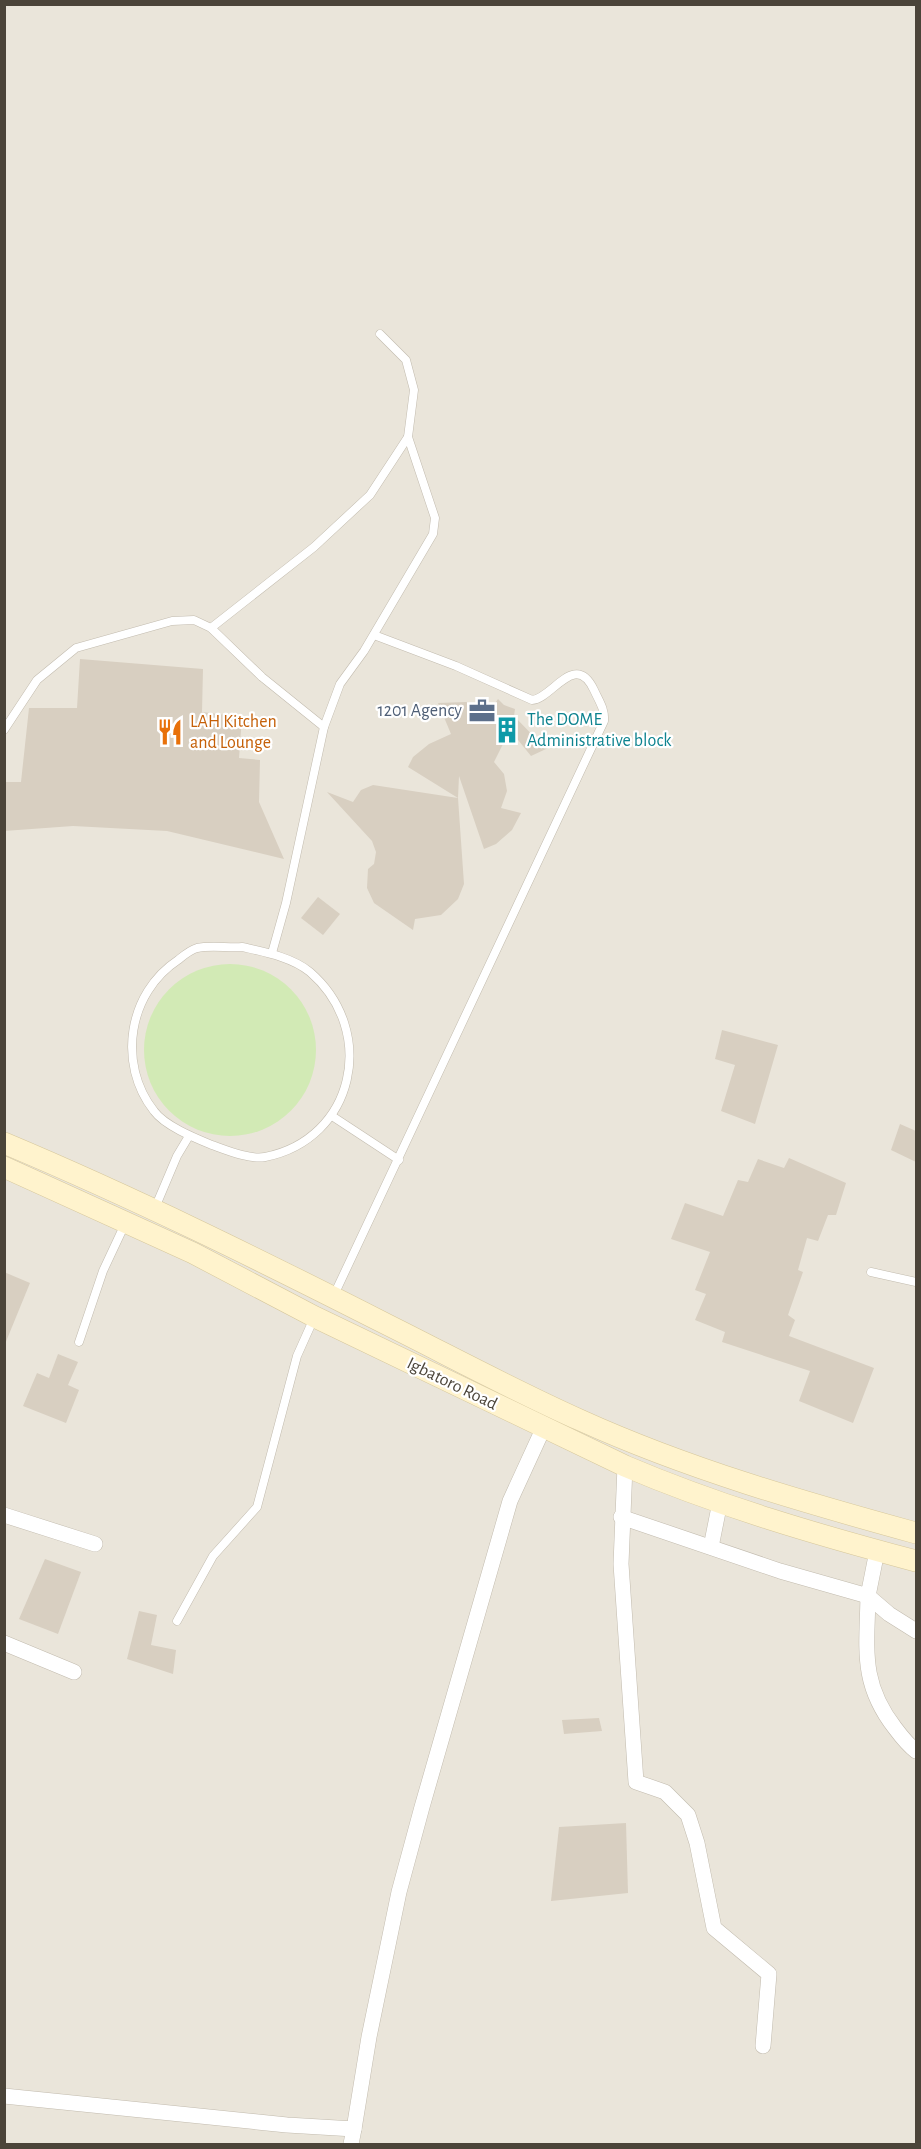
<svg xmlns="http://www.w3.org/2000/svg" width="921" height="2149" font-family="'Alegreya Sans',sans-serif">
<rect width="100%" height="100%" fill="#f6f3ec"/>
<rect fill="#eae5da" x="5" y="5" width="911" height="2139"/>
<circle fill="#d2eab5" cx="230" cy="1050" r="86"/>
<g fill="#d8cfc1">
<polygon points="80,659 203,669 202,712 242,717 239,758 260,760 259,802 284,859 167,831 73,826 4,831 4,782 21,782 29,708 77,708"/>
<polygon points="498,699 504,705 515,709 514,716 546,749 531,756 510,730 494,762 504,774 507,791 501,808 521,813 512,830 496,844 484,849 459,776 458,798 408,767 413,757 429,744 451,734 438,703 466,702 492,708"/>
<polygon points="373,785 458,798 464,884 458,899 441,915 415,919 413,930 374,903 367,888 368,869 374,864 376,852 372,841 327,792 353,802 361,790"/>
<polygon points="318,897 340,914 323,935 301,918"/>
<polygon points="722,1030 778,1045 755,1124 721,1111 735,1065 715,1059"/>
<polygon points="900,1124 916,1131 916,1162 891,1150"/>
<polygon points="789,1158 846,1183 836,1215 828,1215 818,1241 807,1238 798,1270 803,1272 788,1315 795,1320 789,1336 874,1368 853,1423 799,1401 810,1371 722,1342 725,1332 695,1320 706,1294 695,1290 710,1252 671,1239 685,1203 723,1216 738,1180 748,1182 758,1159 784,1168"/>
<polygon points="4,1272 30,1283 5,1344 4,1344"/>
<polygon points="58,1354 78,1362 68,1385 79,1390 66,1423 23,1406 37,1373 49,1378"/>
<polygon points="45,1559 81,1572 58,1634 19,1619"/>
<polygon points="139,1611 157,1615 151,1645 176,1650 173,1674 127,1659"/>
<polygon points="599,1718 602,1731 564,1734 562,1720"/>
<polygon points="626,1823 628,1893 551,1901 559,1827"/>
</g>
<g fill="none" stroke-linecap="round" stroke-linejoin="round">
<g stroke="#c2bbae" stroke-width="9">
<g id="lane">
<polyline points="211,628 314,547 370,495 408,437"/>
<polyline points="4,730 37,680 76,648 172,621 194,620 211,628 262,677 324,727"/>
<path d="M242,947c22,5 50,10 68,25 68,59 45,167 -45,185 -15,3 -39,-7 -53,-12 -17,-7 -47,-19 -58,-34 -37,-47 -26,-118 24,-151 5,-4 12,-10 19,-12 13,-3 31,0 45,-1z"/>
<polyline points="272,953 286,903 324,727 340,684 364,651 433,534 435,518 408,437 414,390 406,360 380,334"/>
<polyline points="332,1116 399,1160"/>
<polyline points="155,1208 177,1156 189,1136"/>
<polyline points="871,1272 916,1282"/>
<path d="M334,1295l270,-574c1,-12 -5,-20 -10,-31 -19,-40 -42,9 -62,10l-76,-34 -82,-31"/>
<polyline points="79,1342 103,1271 125,1224"/>
<polyline points="177,1621 213,1556 257,1507 297,1356 314,1318"/>
</g>
</g>
<g stroke="#c2bbae" stroke-width="16">
<g id="street">
<polyline points="625,1466 621,1564 636,1782 665,1792 688,1815 697,1843 714,1928 769,1974 763,2046"/>
<polyline points="4,1515 95,1544"/>
<polyline points="621,1517 780,1571 868,1596 877,1551"/>
<polyline points="711,1547 720,1502"/>
<path d="M916,1631l-27,-17 -21,-18c-1,53 -8,87 27,132 6,8 13,17 21,23"/>
<polyline points="4,1643 74,1672"/>
<polyline points="4,2096 287,2125 354,2129 369,2037 399,1892 422,1807 510,1501 543,1429"/>
<polyline points="351,2144 354,2129"/>
</g>
</g>
<g stroke="#d6c79b" stroke-width="22">
<g id="secondary">
<path d="M4,1143c131,55 258,118 384,182 64,32 127,66 192,95 108,49 223,82 336,113"/>
<path d="M4,1167l189,86 122,64 310,149c94,40 193,69 291,95"/>
</g>
</g>
<use href="#lane" stroke="#fff" stroke-width="8"/>
<use href="#street" stroke="#fff" stroke-width="15"/>
<use href="#secondary" stroke="#fff3cd" stroke-width="21"/>
</g>
<defs>
<g id="office-bare" transform="scale(2.07)"><path d="M-6-3h4V-5.5h4V-3h4V5H-6ZM-1-4.5V-3h2v-1.5ZM-6 0V1H6V0Z" fill="#5c6f8a" stroke="#fff" stroke-width="2.5" paint-order="stroke"/></g>
<g id="building-bare" transform="scale(2.07)"><path d="M-4-6H4V6H1V3H-1V6H-4ZM-2.5-4.3h1.7v1.8h-1.7ZM.8-4.3h1.7v1.8H.8ZM-2.5-1h1.7V.8h-1.7ZM.8-1h1.7V.8H.8Z" fill="#0f9aa8" stroke="#fff" stroke-width="2.5" paint-order="stroke"/></g>
<g id="restaurant-bare" transform="scale(2.07)"><path d="M-5-6h1v4h1v-4h1v4h1v-4h1v5L-1.5 .5V6h-2V.5L-5-1ZM5-6V6H3V1.5H1.5Q1.5-4 5-6Z" fill="#e8710a" stroke="#fff" stroke-width="2.5" paint-order="stroke"/></g>
</defs>
<g fill-rule="evenodd">
<use href="#office-bare" x="482" y="711"/>
<use href="#building-bare" x="507" y="730"/>
<use href="#restaurant-bare" x="170" y="732"/>
</g>
<g text-anchor="middle" dominant-baseline="central" stroke-width="4.5" stroke-linejoin="round" paint-order="stroke">
<g font-size="18" fill="#4e5e75" stroke="#fff" text-anchor="end">
<text x="462" y="711">1201 Agency</text>
</g>
<g font-size="18" fill="#0d838f" stroke="#fff" text-anchor="start">
<text x="527" y="720">The DOME<tspan x="527" dy="21">Administrative block</tspan></text>
</g>
<g font-size="18" fill="#c56008" stroke="#fff" text-anchor="start">
<text x="190" y="722">LAH Kitchen<tspan x="190" dy="21">and Lounge</tspan></text>
</g>
<g font-size="18" fill="#4b4439" stroke="#fff">
<text transform="translate(452 1384) rotate(26)">Igbatoro Road</text>
</g>
</g>
<rect width="921" height="2149" fill="none" stroke="#4b4439" stroke-width="12"/>
</svg>
